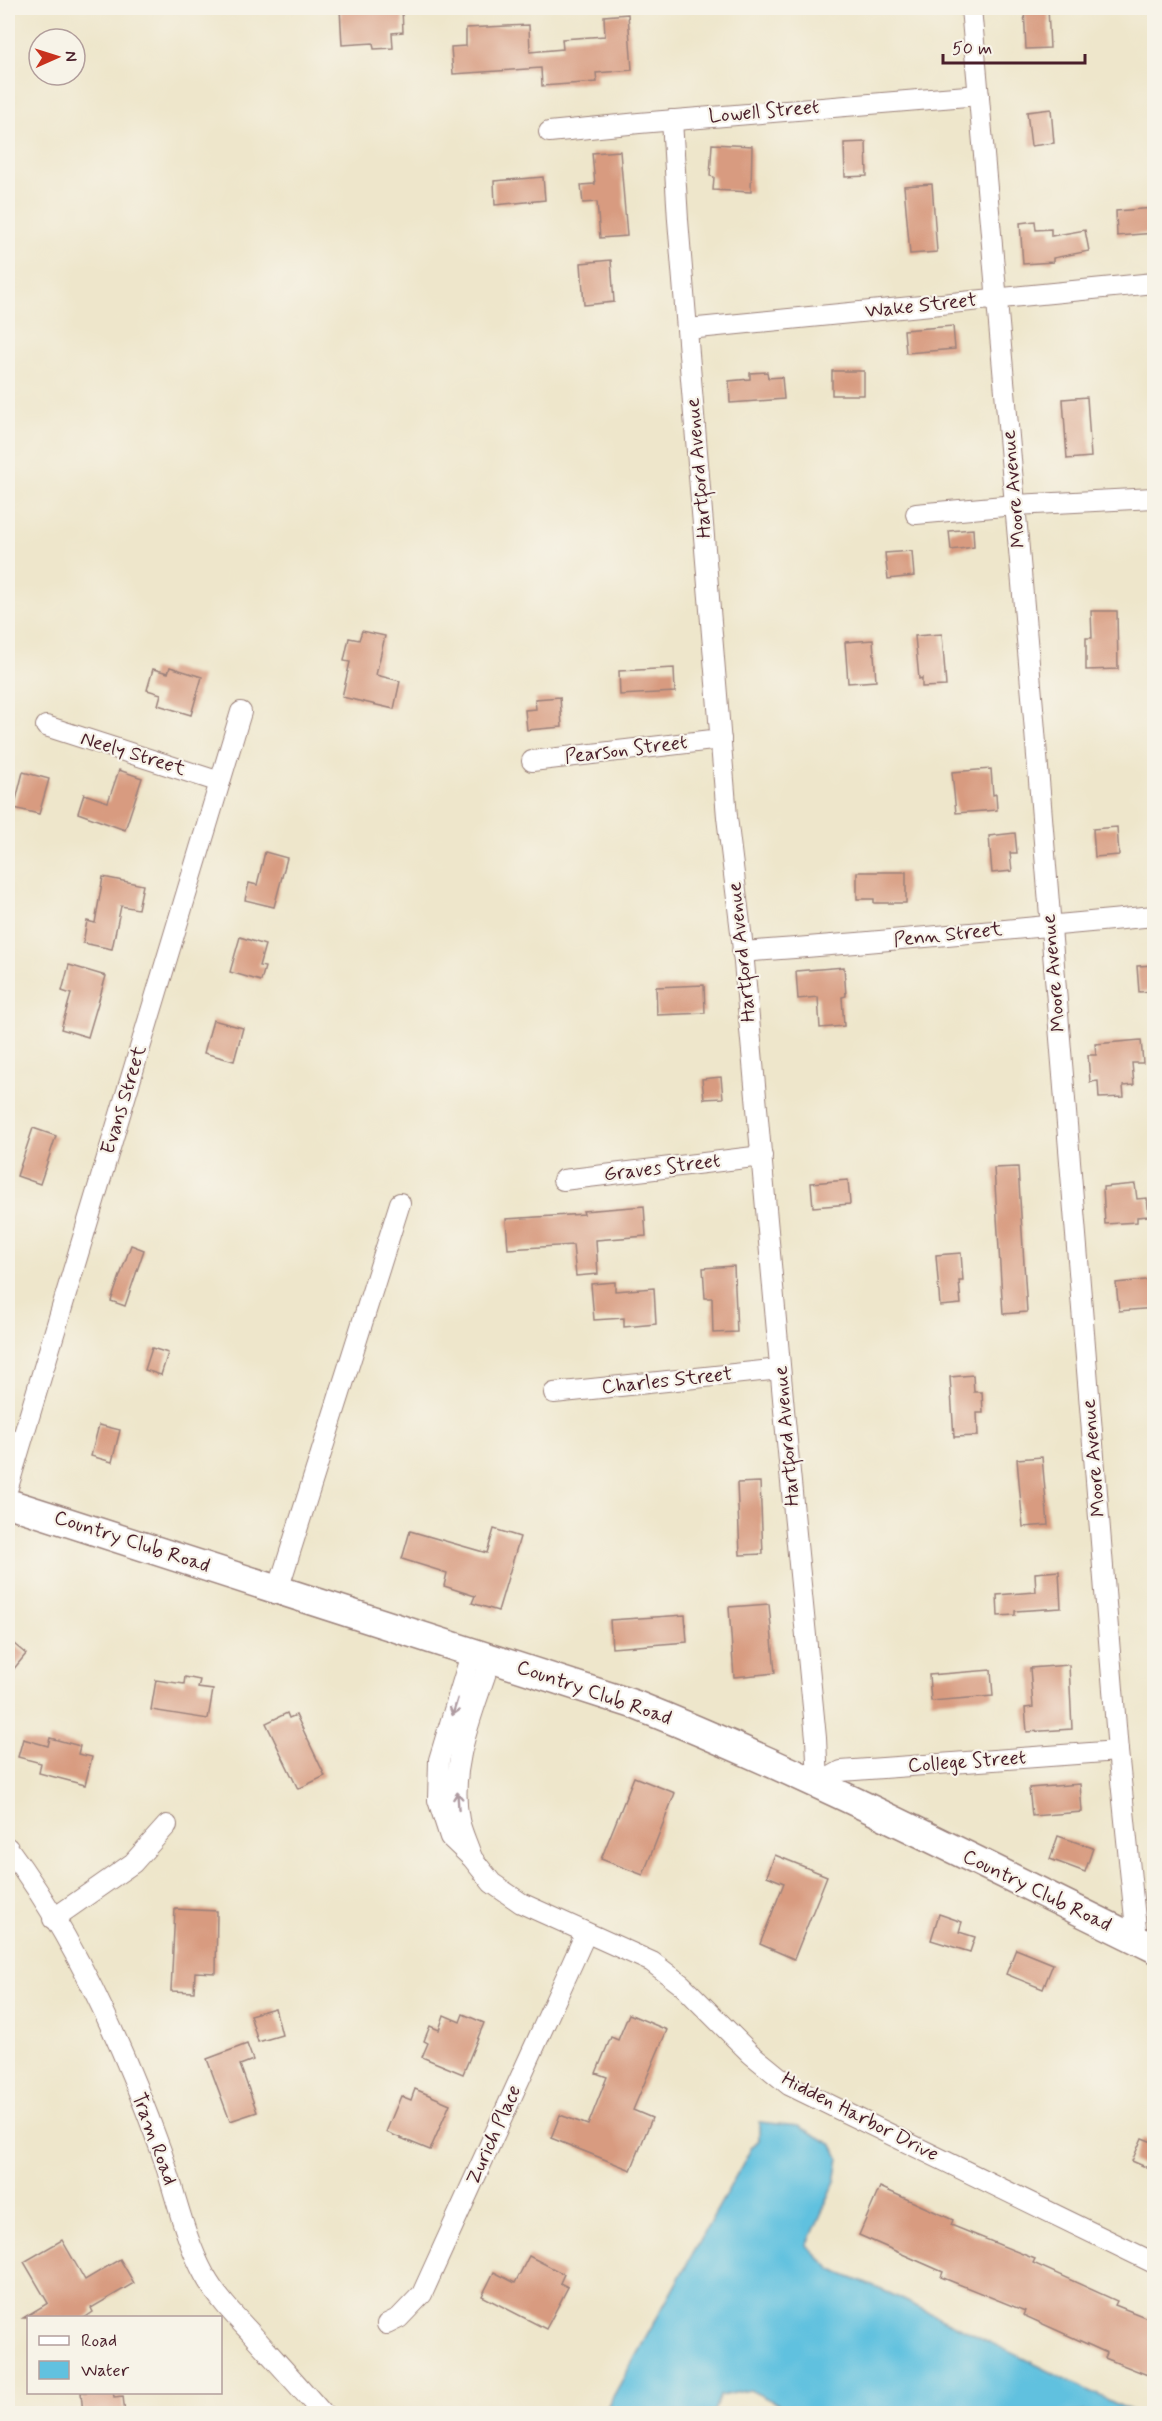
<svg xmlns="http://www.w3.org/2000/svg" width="1162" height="2421" font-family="Mynerve,sans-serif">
<rect width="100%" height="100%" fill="#f7f3e8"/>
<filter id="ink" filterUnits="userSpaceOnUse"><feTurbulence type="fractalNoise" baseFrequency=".0167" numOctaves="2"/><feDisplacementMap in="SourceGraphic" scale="12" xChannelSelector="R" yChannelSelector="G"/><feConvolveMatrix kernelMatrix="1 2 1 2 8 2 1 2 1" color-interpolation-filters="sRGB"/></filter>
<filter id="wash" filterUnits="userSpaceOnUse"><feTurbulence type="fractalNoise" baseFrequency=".008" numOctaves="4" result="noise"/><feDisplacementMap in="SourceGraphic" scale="24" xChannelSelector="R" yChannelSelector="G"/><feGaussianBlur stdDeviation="1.35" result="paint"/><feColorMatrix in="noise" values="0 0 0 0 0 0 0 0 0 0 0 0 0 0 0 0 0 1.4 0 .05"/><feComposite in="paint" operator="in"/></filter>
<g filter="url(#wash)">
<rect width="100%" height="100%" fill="#eee6cb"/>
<polygon fill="#61c1df" stroke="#567085" stroke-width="1.5" points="759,2122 799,2126 833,2145 836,2151 839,2158 835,2182 807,2246 832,2270 889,2293 1135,2413 796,2413 750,2390 720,2396 713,2413 604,2413 752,2147 759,2140"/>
<g id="blocks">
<g fill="#d89b80">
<polygon points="340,8 402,8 403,32 392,33 393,48 374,49 373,43 342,45"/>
<polygon points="1024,8 1048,8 1050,48 1026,49"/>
<polygon points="628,14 632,70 596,73 597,82 542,86 541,68 453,74 451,47 466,46 466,28 529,25 530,52 563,49 562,39 605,36 604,16"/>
<polygon points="1051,109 1054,143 1031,146 1027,112"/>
<polygon points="866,142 867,176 845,177 844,143"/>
<polygon points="712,144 752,146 751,192 713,190 714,177 710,176"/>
<polygon points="620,151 627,236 600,238 597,202 583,203 581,185 595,184 592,153"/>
<polygon points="543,177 545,200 495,205 494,181"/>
<polygon points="932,184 937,252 910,254 904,186"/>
<polygon points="1155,208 1155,233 1117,236 1116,211"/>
<polygon points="1035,221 1036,230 1051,229 1051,236 1085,230 1089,251 1053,258 1053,262 1023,264 1020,223"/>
<polygon points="611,260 614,302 584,305 581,263"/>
<polygon points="953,326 955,349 906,353 904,330"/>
<rect x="832" y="371" width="32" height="24"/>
<polygon points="767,372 768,378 782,377 784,399 730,403 729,381 750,379 750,373"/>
<polygon points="1087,397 1091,457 1067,459 1063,399"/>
<polygon points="973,529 974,547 951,550 949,531"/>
<polygon points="912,551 914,576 888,579 885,553"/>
<polygon points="1091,611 1117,611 1118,669 1086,670 1086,638 1092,638"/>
<polygon points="362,631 385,636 376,675 400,681 394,709 342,697 350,662 344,661 349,638 359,640"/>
<polygon points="942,634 946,686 922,687 922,678 919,679 915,636"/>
<polygon points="873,640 876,681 848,683 845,642"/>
<polygon points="170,667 202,677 191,715 158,705 161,694 147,690 153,669 168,673"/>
<polygon points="674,668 675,692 620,695 619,671"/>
<polygon points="560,697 562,727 527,730 525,710 536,709 535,699"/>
<polygon points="991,769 993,795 996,794 997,810 956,813 952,772"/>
<polygon points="119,770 142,778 125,830 78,813 84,794 108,802"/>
<polygon points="23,772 49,779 39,814 14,808"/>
<polygon points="1117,827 1119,855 1095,857 1093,829"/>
<polygon points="1015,833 1017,853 1010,853 1012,871 992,873 989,836"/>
<polygon points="265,852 287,858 274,907 245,900 249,883 257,885"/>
<polygon points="857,872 906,872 906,903 874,903 874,899 857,899"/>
<polygon points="103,877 143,885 138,909 121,906 112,949 83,943 87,921 95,923"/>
<polygon points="240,937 265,945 259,966 265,967 261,981 230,972"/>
<polygon points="69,965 106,976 88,1037 61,1029 71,994 62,991"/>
<polygon points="1155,965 1155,991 1139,992 1137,966"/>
<polygon points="844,967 846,996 842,997 844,1026 820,1028 818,997 798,999 796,971"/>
<polygon points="704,985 705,1013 657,1015 656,987"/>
<polygon points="213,1020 243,1028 234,1061 204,1053"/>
<polygon points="1141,1040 1143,1063 1132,1063 1134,1085 1123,1086 1124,1097 1099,1098 1098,1081 1090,1082 1088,1055 1096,1055 1095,1044"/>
<polygon points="721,1077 723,1098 704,1099 702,1079"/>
<polygon points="33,1128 56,1136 40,1184 17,1176"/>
<polygon points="1018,1167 1027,1312 1003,1314 994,1168"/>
<polygon points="848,1180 850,1204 813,1207 811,1183"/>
<polygon points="1135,1184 1137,1199 1147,1198 1149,1216 1137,1217 1137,1222 1105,1224 1103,1187"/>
<polygon points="644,1206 646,1236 596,1240 598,1274 576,1276 573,1245 508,1249 506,1219 584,1214 583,1211"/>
<polygon points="131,1245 144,1250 125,1306 111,1301"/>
<polygon points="961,1253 963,1281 959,1281 961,1304 940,1306 936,1255"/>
<polygon points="734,1266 737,1332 713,1333 712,1298 705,1298 703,1268"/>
<polygon points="1155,1279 1155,1308 1119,1311 1116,1283"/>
<polygon points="615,1282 615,1291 654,1288 656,1324 624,1327 624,1318 594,1320 591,1284"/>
<polygon points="152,1348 168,1353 161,1375 145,1370"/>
<polygon points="973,1375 974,1392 982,1392 983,1413 977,1413 978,1436 954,1437 950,1377"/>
<polygon points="99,1425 120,1430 112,1462 91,1456"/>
<polygon points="1042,1457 1048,1525 1023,1527 1017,1459"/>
<polygon points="760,1482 763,1554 740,1555 737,1483"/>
<polygon points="494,1529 520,1537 498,1611 472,1603 475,1596 444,1586 447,1573 402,1559 410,1531 487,1553"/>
<polygon points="1059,1571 1061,1608 1015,1611 1015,1615 998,1616 997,1595 1036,1592 1035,1573"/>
<polygon points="769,1604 775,1673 734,1677 729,1607"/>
<polygon points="685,1615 687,1642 612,1648 610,1620"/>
<polygon points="14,1644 26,1654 8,1676 8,1653"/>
<polygon points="1069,1665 1072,1729 1027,1732 1025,1708 1033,1707 1030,1668"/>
<polygon points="991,1670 993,1696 931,1701 929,1675"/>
<polygon points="185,1677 200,1680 198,1688 213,1690 208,1719 151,1710 156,1680 184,1684"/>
<polygon points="287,1713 289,1718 296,1715 325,1776 298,1789 266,1723"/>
<polygon points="50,1738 80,1746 78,1754 92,1757 85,1785 39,1773 41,1763 18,1757 23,1739 48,1746"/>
<polygon points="634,1777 675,1793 643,1875 601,1859"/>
<polygon points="1080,1784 1082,1812 1032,1816 1029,1788"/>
<polygon points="1058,1836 1093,1848 1085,1872 1050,1859"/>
<polygon points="775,1855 827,1876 794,1959 760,1944 784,1883 767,1876"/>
<polygon points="175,1909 217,1911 216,1973 195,1972 194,1992 171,1991"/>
<polygon points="939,1914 962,1922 959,1932 975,1937 970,1952 931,1940"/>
<polygon points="1016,1949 1053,1964 1043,1989 1006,1974"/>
<polygon points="275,2008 282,2035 258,2042 250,2015"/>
<polygon points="463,2014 484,2023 463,2074 422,2057 428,2043 424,2041 430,2026 439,2030 444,2015 460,2022"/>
<polygon points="629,2014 667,2030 633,2110 652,2118 631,2170 551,2138 560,2115 588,2125 607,2077 596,2073 611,2037 618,2040"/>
<polygon points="247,2044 253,2060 240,2065 257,2112 230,2121 207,2059"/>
<polygon points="415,2089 450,2104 430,2150 386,2132 401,2096 411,2100"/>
<polygon points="1142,2138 1155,2143 1155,2171 1132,2161"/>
<polygon points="880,2187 953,2220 951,2225 1035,2259 1033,2263 1117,2301 1115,2305 1155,2321 1155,2378 1105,2358 1107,2353 1023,2315 1025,2311 941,2277 943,2272 859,2235"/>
<polygon points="62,2240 85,2280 120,2259 134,2283 91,2308 93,2312 84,2318 23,2318 48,2303 24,2262"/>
<polygon points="529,2256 564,2274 560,2283 568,2287 546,2329 482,2296 494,2272 515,2283"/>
<polygon points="81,2392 113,2392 114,2397 123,2396 125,2414 83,2414"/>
</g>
</g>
</g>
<g filter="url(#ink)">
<use href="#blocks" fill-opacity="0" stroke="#9c827b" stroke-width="1.5"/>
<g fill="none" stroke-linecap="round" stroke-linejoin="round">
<g stroke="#9c827b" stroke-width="22">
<g id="street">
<polyline points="971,8 1034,719 1118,1751 1137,1939"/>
<polyline points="672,120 678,220 727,817 742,940 785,1421 816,1738 818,1784 841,1771 1118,1751"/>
<polyline points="549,132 639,123 979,95"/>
<polyline points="688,329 1154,283"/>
<polyline points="916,514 1015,505 1154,498"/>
<polyline points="46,726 220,782"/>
<polyline points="532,761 721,739"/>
<path d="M742,952c138,-10 275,-23 412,-36"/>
<polyline points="563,1180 762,1156"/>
<polyline points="554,1393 780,1369"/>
<polyline points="8,1487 241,712"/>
<polyline points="278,1590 400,1203"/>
<polyline points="472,1651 439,1760 438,1800 450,1837 472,1858 492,1883 521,1903 652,1962 682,1985 751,2054 789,2085 1154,2263"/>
<path d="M8,1848c66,88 116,200 153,303 14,41 23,87 44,125 11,20 29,39 45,56 24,27 49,54 73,82"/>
<path d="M471,1855c-4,-12 -10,-24 -12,-35 -11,-55 16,-111 32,-163"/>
<polyline points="53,1919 133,1863 167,1825"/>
<polyline points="387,2324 399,2318 422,2294 586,1933"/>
</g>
</g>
<g stroke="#9c827b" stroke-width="31">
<path id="secondary" d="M8,1503l625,201c178,71 349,160 521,244"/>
</g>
<use href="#street" stroke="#fff" stroke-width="20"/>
<use href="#secondary" stroke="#fff" stroke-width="28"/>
</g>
<defs><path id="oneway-shaft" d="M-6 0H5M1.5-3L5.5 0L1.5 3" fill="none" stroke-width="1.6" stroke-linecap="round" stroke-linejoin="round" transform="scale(1.5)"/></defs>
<g stroke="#ae9aa0">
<use href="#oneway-shaft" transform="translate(455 1707) rotate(107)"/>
<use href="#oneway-shaft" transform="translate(458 1801) rotate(-94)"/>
</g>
</g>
<g text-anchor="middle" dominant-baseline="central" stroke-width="4.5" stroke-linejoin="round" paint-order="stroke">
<g font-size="20" fill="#4a1f2b" stroke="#f7f3e8">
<text transform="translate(764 112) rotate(-5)">Lowell Street</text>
<text transform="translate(921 306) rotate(-6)">Wake Street</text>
<text transform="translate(699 468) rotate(-95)">Hartford Avenue</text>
<text transform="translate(1014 489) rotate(-95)">Moore Avenue</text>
<text transform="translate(626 750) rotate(-7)">Pearson Street</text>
<text transform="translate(133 754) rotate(17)">Neely Street</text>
<text transform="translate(948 935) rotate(-6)">Penn Street</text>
<text transform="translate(742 952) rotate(-96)">Hartford Avenue</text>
<text transform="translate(1054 973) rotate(-95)">Moore Avenue</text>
<text transform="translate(124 1100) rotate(-73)">Evans Street</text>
<text transform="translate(662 1168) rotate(-7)">Graves Street</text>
<text transform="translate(667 1381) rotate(-6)">Charles Street</text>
<text transform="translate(787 1436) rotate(-95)">Hartford Avenue</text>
<text transform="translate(1094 1458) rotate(-95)">Moore Avenue</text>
<text transform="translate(132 1542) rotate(18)">Country Club Road</text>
<text transform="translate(594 1693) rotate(19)">Country Club Road</text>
<text transform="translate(967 1762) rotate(-4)">College Street</text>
<text transform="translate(1037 1891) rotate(26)">Country Club Road</text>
<text transform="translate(860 2117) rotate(27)">Hidden Harbor Drive</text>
<text transform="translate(494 2135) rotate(-66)">Zurich Place</text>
<text transform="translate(154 2139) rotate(70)">Tram Road</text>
</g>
</g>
<rect width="1162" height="2421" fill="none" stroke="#f7f3e8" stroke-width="30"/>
<rect x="27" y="2316" width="195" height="78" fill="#f7f3e8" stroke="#b29e9c" stroke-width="1.5"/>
<rect x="39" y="2336" width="30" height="9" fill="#ffffff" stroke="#b29e9c" stroke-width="1.5"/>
<text x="81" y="2346" font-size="18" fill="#4a1f2b">Road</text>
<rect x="39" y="2361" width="30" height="18" fill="#61c1df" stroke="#b29e9c" stroke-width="1.5"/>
<text x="81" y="2376" font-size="18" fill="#4a1f2b">Water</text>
<g transform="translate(57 57) rotate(87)"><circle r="28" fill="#f7f3e8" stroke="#b29e9c" stroke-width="1.5"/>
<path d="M0-4.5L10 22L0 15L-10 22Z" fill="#c8321e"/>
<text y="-9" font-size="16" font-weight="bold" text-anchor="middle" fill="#4a1f2b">N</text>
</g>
<path d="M943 54v9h142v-9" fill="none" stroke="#4a1f2b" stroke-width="3"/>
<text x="952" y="54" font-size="18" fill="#4a1f2b" stroke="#f7f3e8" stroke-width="4.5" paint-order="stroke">50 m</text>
</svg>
